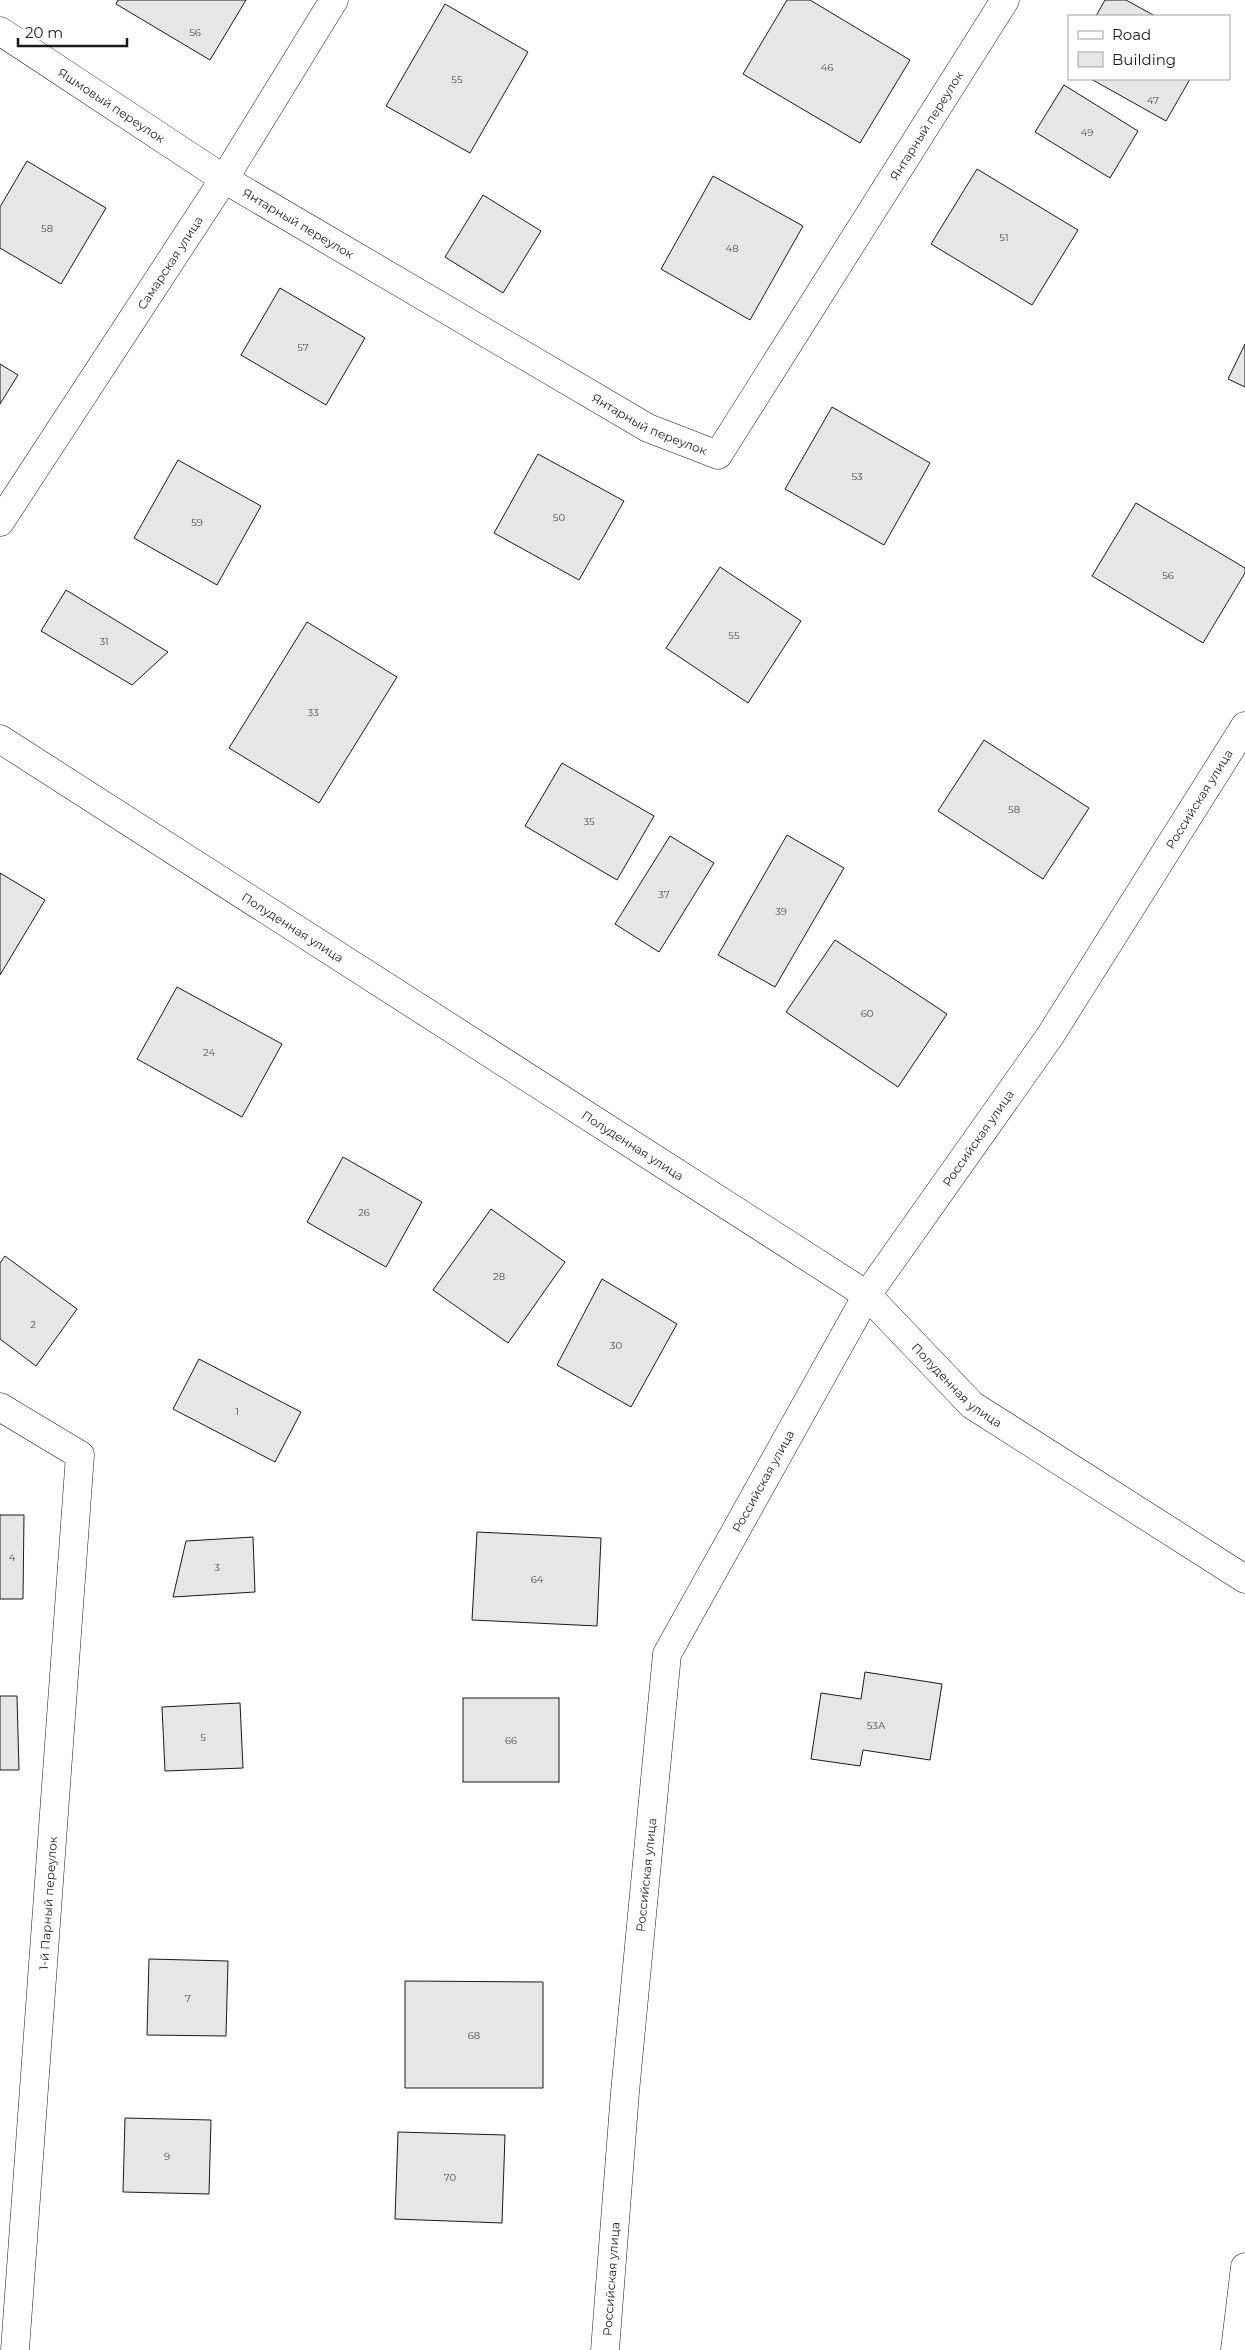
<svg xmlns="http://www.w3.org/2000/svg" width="1245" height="2350" font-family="Montserrat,sans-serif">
<rect width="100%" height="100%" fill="#fff"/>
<g fill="#e6e6e6" stroke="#1a1a1a">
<polygon points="118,0 246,0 210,60 116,4"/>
<polygon points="787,0 810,0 910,60 860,143 743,74"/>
<polygon points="1105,0 1126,0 1155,16 1096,16"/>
<polygon points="445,4 528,52 470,153 386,106"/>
<polygon points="1091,79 1190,79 1166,121"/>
<polygon points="1064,85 1138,131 1110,178 1035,132"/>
<polygon points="27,161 106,208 61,284 0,248 0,207"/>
<polygon points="977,169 1078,230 1032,305 931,244"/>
<polygon points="713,176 803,226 750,320 661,269"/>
<polygon points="483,195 541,231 503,293 445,257"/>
<polygon points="280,288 365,338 326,405 241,355"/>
<polygon points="1245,344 1245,387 1228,379"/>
<polygon points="0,364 18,375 0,404"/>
<polygon points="832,407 930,463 884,545 785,489"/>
<polygon points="538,454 624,501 579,580 494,533"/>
<polygon points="178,460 261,506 217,585 134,538"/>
<polygon points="1136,503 1245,568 1245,573 1203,643 1092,576"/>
<polygon points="720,567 801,621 748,703 666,648"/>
<polygon points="66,590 168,652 132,685 41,631"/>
<polygon points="307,622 397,677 319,803 229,748"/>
<polygon points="984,740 1089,808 1043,879 938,811"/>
<polygon points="562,763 654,816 617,880 525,826"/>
<polygon points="787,835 844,868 775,987 718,955"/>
<polygon points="670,836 714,863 659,952 615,924"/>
<polygon points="0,873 45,900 0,975"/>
<polygon points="835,940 947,1014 898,1087 786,1012"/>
<polygon points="177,987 282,1044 242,1117 137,1059"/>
<polygon points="343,1157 422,1202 386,1267 307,1222"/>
<polygon points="491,1209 565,1262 508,1343 433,1290"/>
<polygon points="5,1256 77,1309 36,1366 0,1339 0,1263"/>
<polygon points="602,1279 677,1324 631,1407 557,1365"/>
<polygon points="199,1359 301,1412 275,1462 173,1409"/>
<polygon points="0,1515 24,1515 23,1599 0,1599"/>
<polygon points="477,1532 601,1538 597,1626 472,1620"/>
<polygon points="253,1537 255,1592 173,1597 186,1541"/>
<polygon points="865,1672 942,1684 930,1760 863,1750 860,1766 811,1759 821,1693 861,1699"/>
<polygon points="0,1696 17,1696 19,1770 0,1770"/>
<rect x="463" y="1698" width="96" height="84"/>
<polygon points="240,1703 243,1768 165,1771 162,1707"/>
<polygon points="149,1959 228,1961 226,2036 147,2035"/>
<polygon points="405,1981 543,1982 543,2088 405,2088"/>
<polygon points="125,2118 211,2120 209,2194 123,2192"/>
<polygon points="398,2132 505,2135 502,2223 395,2219"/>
</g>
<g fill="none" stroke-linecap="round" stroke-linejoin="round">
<g stroke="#1a1a1a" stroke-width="29">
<g id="minor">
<path id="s1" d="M0,31l224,148 424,249 70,27 287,-455"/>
<path id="s2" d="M0,522l224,-343 110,-179"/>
<path id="s3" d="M1245,726l-195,310 -183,259 105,110 273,174"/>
<polyline points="0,1407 80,1455 15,2350"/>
<polyline points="1235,2350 1245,2267"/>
</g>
</g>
<g stroke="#1a1a1a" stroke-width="29">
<g id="tertiary">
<path id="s4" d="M0,739l867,556 -200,359 -42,438 -20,258"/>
</g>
</g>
<use href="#minor" stroke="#fff" stroke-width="28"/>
<use href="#tertiary" stroke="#fff" stroke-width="28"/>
</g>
<g text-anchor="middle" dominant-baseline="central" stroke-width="4" stroke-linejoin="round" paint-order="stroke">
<g font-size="10" fill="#4d4d4d">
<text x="195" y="32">56</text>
<text x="827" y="67">46</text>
<text x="457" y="79">55</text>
<text x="1153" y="100">47</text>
<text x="1087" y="132">49</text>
<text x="47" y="228">58</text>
<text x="1004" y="237">51</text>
<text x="732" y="248">48</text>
<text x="303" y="347">57</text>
<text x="857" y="476">53</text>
<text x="559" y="517">50</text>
<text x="197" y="522">59</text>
<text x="1168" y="575">56</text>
<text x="734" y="635">55</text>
<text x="104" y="641">31</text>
<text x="313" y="712">33</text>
<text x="1014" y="809">58</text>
<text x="589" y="821">35</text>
<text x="664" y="894">37</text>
<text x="781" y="911">39</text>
<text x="867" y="1013">60</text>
<text x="209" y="1052">24</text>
<text x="364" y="1212">26</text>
<text x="499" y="1276">28</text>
<text x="33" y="1324">2</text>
<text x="616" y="1345">30</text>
<text x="237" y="1411">1</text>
<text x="12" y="1557">4</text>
<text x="217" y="1567">3</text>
<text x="537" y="1579">64</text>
<text x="876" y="1725">53А</text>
<text x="203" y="1737">5</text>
<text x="511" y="1740">66</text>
<text x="188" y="1998">7</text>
<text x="474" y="2035">68</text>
<text x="167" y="2156">9</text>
<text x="450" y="2177">70</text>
</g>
<g font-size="12" fill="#1a1a1a" stroke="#fff">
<text stroke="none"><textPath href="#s1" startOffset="134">Яшмовый переулок</textPath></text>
<text stroke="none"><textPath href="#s1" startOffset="1225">Янтарный переулок</textPath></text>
<text stroke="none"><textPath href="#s1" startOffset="355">Янтарный переулок</textPath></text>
<text stroke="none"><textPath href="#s2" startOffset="310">Самарская улица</textPath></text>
<text stroke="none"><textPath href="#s1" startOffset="760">Янтарный переулок</textPath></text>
<text transform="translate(1199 799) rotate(-58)">Российская улица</text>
<text stroke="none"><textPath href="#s4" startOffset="348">Полуденная улица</textPath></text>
<text transform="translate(978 1138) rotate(-55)">Российская улица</text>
<text stroke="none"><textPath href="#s4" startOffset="752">Полуденная улица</textPath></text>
<text stroke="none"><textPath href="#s3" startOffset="811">Полуденная улица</textPath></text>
<text transform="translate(763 1481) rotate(-61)">Российская улица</text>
<text transform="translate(646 1875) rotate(-84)">Российская улица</text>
<text transform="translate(48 1903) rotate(-86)">1-й Парный переулок</text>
<text transform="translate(611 2279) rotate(-86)">Российская улица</text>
</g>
</g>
<rect x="1068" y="15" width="162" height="65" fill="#ffffff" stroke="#a3a3a3"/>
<rect x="1078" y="31" width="25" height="8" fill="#ffffff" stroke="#a3a3a3"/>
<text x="1112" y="40" font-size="15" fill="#1a1a1a">Road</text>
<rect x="1078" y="52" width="25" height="15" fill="#e6e6e6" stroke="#a3a3a3"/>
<text x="1112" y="65" font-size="15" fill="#1a1a1a">Building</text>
<path d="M18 38v8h109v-8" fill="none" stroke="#1a1a1a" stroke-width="2.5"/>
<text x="25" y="38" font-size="15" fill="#1a1a1a" stroke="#ffffff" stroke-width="4" paint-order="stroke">20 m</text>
</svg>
